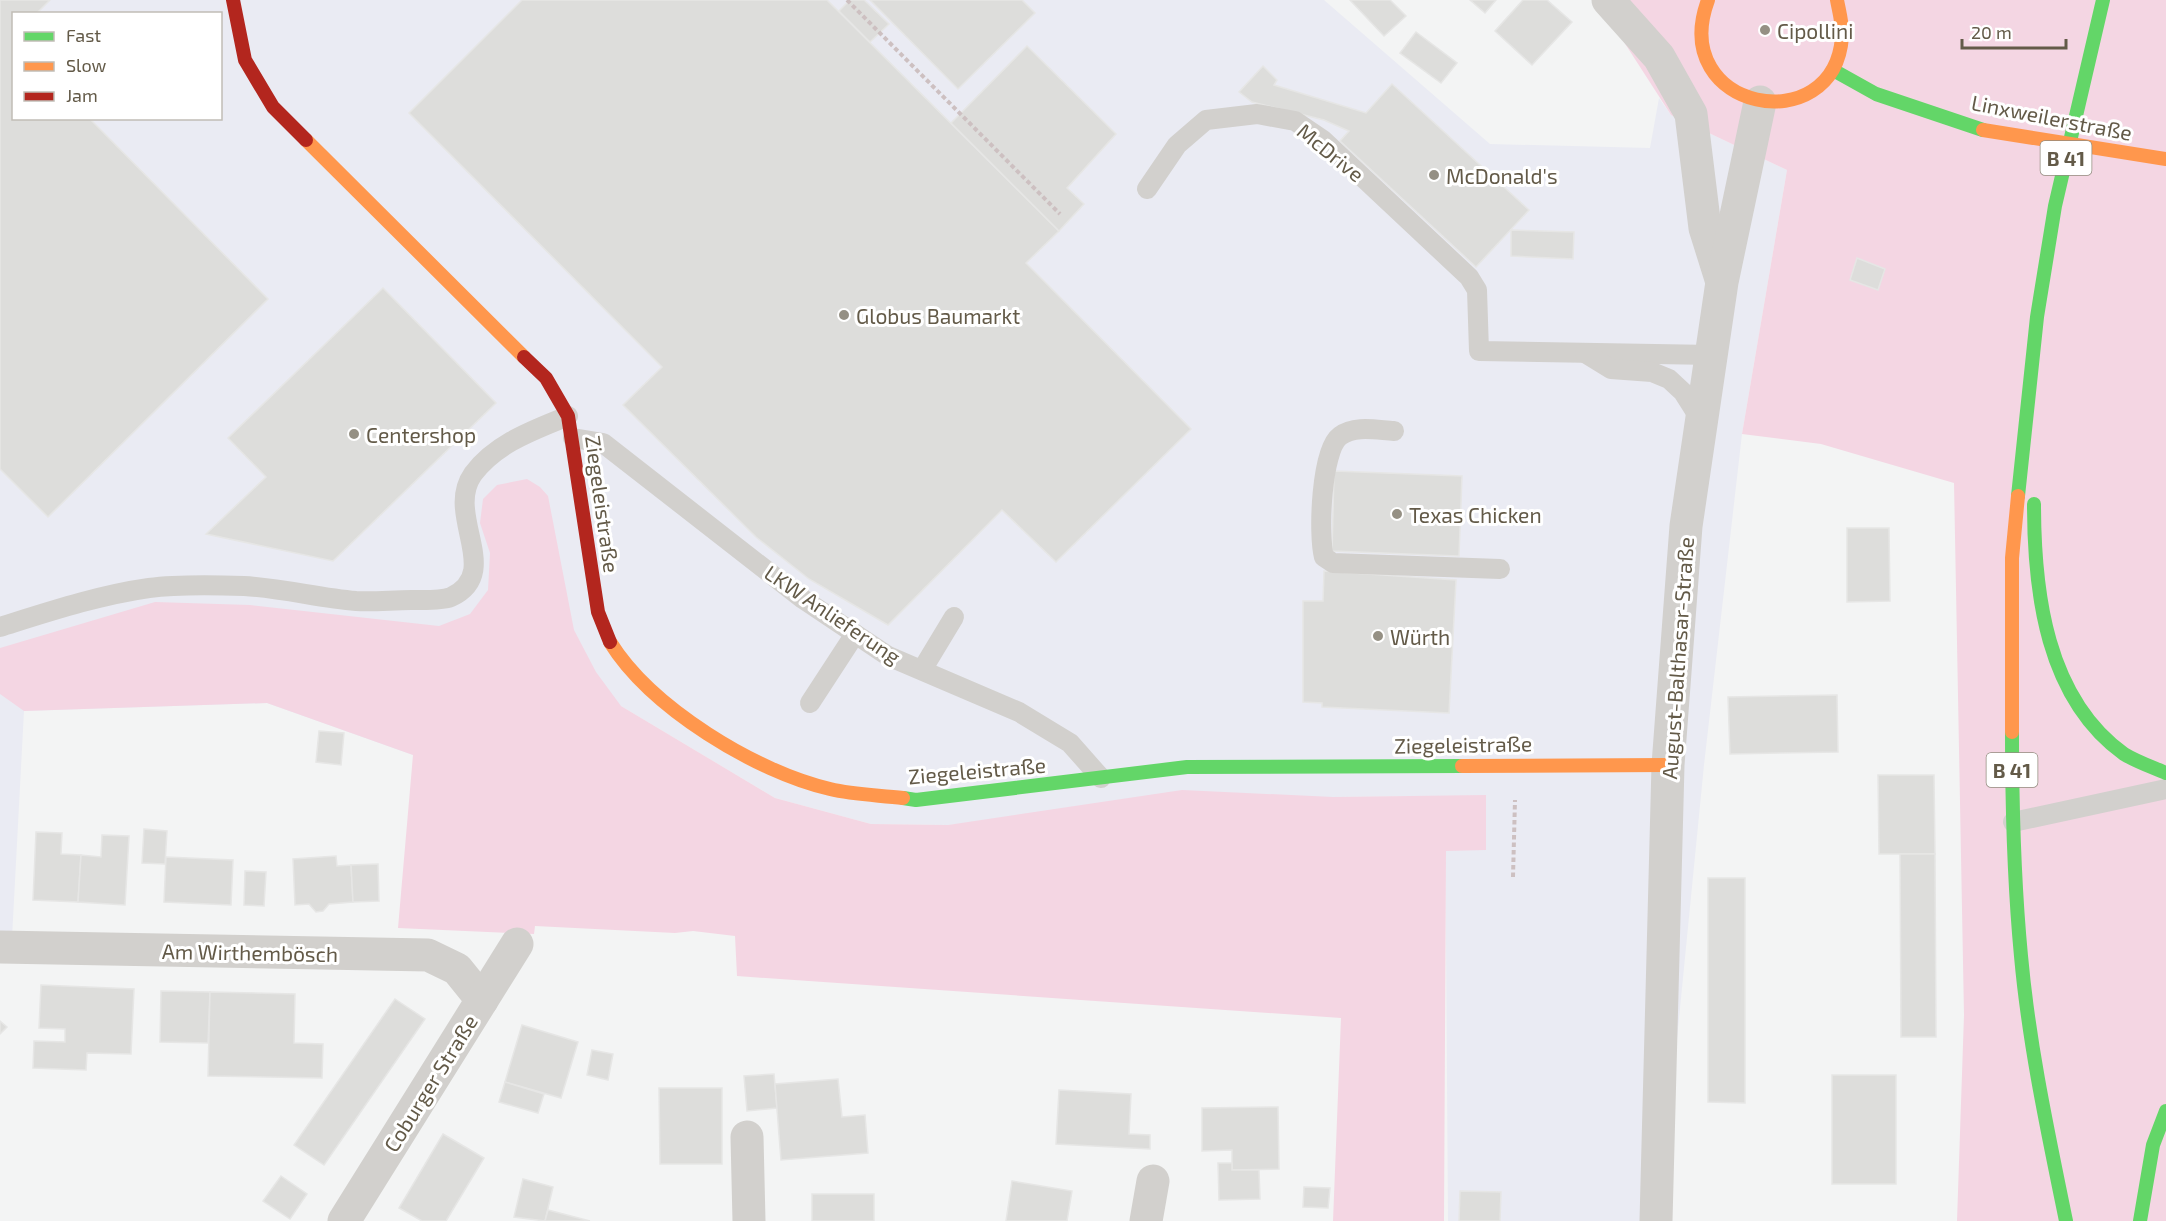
<svg xmlns="http://www.w3.org/2000/svg" width="2166" height="1221" font-family="'Exo 2',sans-serif">
<rect width="100%" height="100%" fill="#f3f4f4"/>
<path fill="#eaebf3" fill-rule="evenodd" d="M0,0h1324l166,144 160,4 9,-50 12,17 116,55 -45,264 -38,331 -45,456h-211l-3,-425 -112,1 -385,28 -77,-1 -96,-26 -154,-92 -208,49 -146,-52 -243,8 -12,227h-12zM14,14h206v104h-206z"/>
<g fill="#f4d6e3">
<polygon points="1610,0 2166,0 2166,1221 1957,1221 1964,1015 1954,483 1821,444 1742,434 1787,170 1671,115 1613,25"/>
<polygon points="527,479 540,487 548,496 574,630 596,672 621,706 775,798 871,824 948,825 1182,790 1333,797 1486,795 1486,850 1446,851 1444,1221 1333,1221 1341,1018 737,976 735,936 693,931 675,933 535,926 534,934 398,928 413,755 267,703 24,711 0,694 0,648 155,602 250,605 439,626 470,614 488,590 490,553 480,523 483,499 497,485"/>
</g>
<g fill="#dddddb" stroke="#e6e6e5" stroke-width="1.5">
<polygon points="0,0 50,0 36,14 14,14 14,118 89,118 268,299 48,517 0,469"/>
<polygon points="522,0 827,0 1059,231 1026,263 1191,429 1056,562 1002,510 888,625 809,579 756,537 623,405 662,367 409,113"/>
<polygon points="850,0 864,0 889,24 870,42 839,11"/>
<polygon points="870,0 1022,0 1035,13 958,89"/>
<polygon points="1350,0 1390,0 1406,16 1384,36"/>
<polygon points="1470,0 1496,0 1485,13"/>
<polygon points="1523,0 1547,0 1572,22 1532,65 1495,31"/>
<polygon points="1416,32 1457,63 1441,83 1400,53"/>
<polygon points="1027,46 1116,134 1067,188 1084,204 1059,231 951,123"/>
<polygon points="1263,66 1277,80 1274,85 1366,113 1392,84 1529,210 1476,267 1340,141 1349,131 1324,120 1252,102 1239,92"/>
<polygon points="1511,230 1574,232 1573,259 1511,256"/>
<polygon points="1857,258 1885,269 1878,290 1850,280"/>
<polygon points="383,288 496,403 333,561 206,534 266,477 228,438"/>
<polygon points="1334,471 1462,476 1459,556 1332,551"/>
<polygon points="1847,528 1889,528 1890,601 1847,602"/>
<polygon points="1324,571 1456,580 1449,713 1322,707 1322,703 1303,702 1303,601 1323,601"/>
<polygon points="1837,695 1838,752 1730,754 1728,697"/>
<polygon points="319,731 344,733 341,765 316,762"/>
<polygon points="1878,775 1934,775 1935,854 1879,854"/>
<polygon points="144,829 167,831 165,864 142,863"/>
<polygon points="36,832 62,833 61,854 81,855 78,902 33,900"/>
<polygon points="102,835 129,836 125,905 78,902 81,855 101,857"/>
<polygon points="1900,854 1935,854 1936,1037 1901,1037"/>
<polygon points="336,856 337,866 351,865 353,902 329,904 323,911 316,912 309,904 295,905 293,859"/>
<polygon points="166,857 233,860 231,905 164,902"/>
<polygon points="378,864 379,901 353,902 351,865"/>
<polygon points="245,871 266,872 264,906 244,905"/>
<polygon points="1708,878 1745,878 1745,1103 1708,1102"/>
<polygon points="41,985 134,989 131,1054 87,1053 86,1070 33,1068 34,1041 65,1042 65,1029 39,1028"/>
<polygon points="161,991 210,992 208,1043 160,1042"/>
<polygon points="210,992 295,994 294,1043 323,1044 322,1078 208,1076"/>
<polygon points="395,999 425,1019 324,1165 294,1145"/>
<polygon points="0,1021 7,1027 0,1034"/>
<polygon points="522,1025 578,1042 561,1098 505,1082"/>
<polygon points="592,1050 613,1054 608,1080 587,1075"/>
<polygon points="774,1074 777,1108 747,1111 744,1076"/>
<rect x="1832" y="1075" width="64" height="109"/>
<polygon points="838,1079 842,1117 865,1115 868,1153 781,1160 775,1084"/>
<polygon points="505,1082 544,1094 538,1113 499,1102"/>
<polygon points="659,1088 722,1088 722,1164 660,1164"/>
<polygon points="1059,1090 1131,1094 1129,1134 1150,1135 1150,1149 1056,1144"/>
<polygon points="1278,1107 1279,1169 1232,1170 1232,1150 1202,1151 1202,1108"/>
<polygon points="443,1134 484,1158 446,1221 422,1221 399,1208"/>
<polygon points="1218,1163 1232,1163 1232,1170 1259,1170 1260,1199 1219,1200"/>
<polygon points="281,1176 307,1194 290,1219 263,1201"/>
<polygon points="523,1179 553,1187 545,1221 514,1217"/>
<polygon points="1012,1181 1072,1191 1067,1221 1006,1221"/>
<polygon points="1304,1187 1330,1188 1328,1208 1303,1207"/>
<polygon points="1460,1191 1501,1192 1500,1221 1459,1221"/>
<rect x="812" y="1194" width="62" height="27"/>
<polygon points="548,1210 590,1221 545,1221"/>
</g>
<g fill="none" stroke-linecap="round" stroke-linejoin="round">
<g stroke="#cdc0c1" stroke-width="4" stroke-dasharray="4.5 3" stroke-linecap="butt">
<polyline points="847,0 1060,214"/>
<polyline points="1513,877 1515,800"/>
</g>
<g stroke="#d2d0cd" stroke-width="20">
<polyline points="1147,189 1177,145 1206,120 1257,114 1295,121 1323,140 1469,277 1477,290 1479,351 1713,355"/>
<polyline points="1585,353 1611,369 1652,372 1669,379 1683,392 1702,422"/>
<path d="M1394,431c-18,-1 -39,-6 -54,5 -19,14 -22,99 -16,121l9,6 167,6"/>
<polyline points="573,438 603,443 803,599 888,656 1019,712 1070,743 1101,778"/>
<path d="M0,627c48,-15 99,-32 149,-39 30,-4 65,-3 95,-2 38,2 75,12 112,15 18,1 37,-1 55,-1 11,0 30,1 40,-3 53,-25 -7,-82 22,-123 23,-31 61,-44 95,-58"/>
<polyline points="922,670 954,617"/>
<polyline points="810,703 855,634"/>
<polyline points="2013,822 2166,789"/>
</g>
<g stroke="#d2d0cd" stroke-width="33">
<polyline points="1608,0 1659,57 1691,114 1705,228 1721,279"/>
<polyline points="0,947 428,955 457,969 482,1000"/>
<polyline points="747,1137 749,1221"/>
<polyline points="344,1221 517,944"/>
<polyline points="1146,1221 1153,1181"/>
<polyline points="1656,1221 1668,765 1686,526 1722,282 1760,102"/>
</g>
<g stroke="#63d668" stroke-width="14">
<polyline points="1833,70 1876,94 1983,130"/>
<polyline points="2018,496 2037,317 2055,206 2103,0"/>
<path d="M2034,504c0,88 12,194 90,250 13,8 28,13 42,19"/>
<path d="M2012,732c0,75 2,150 9,224 8,89 27,177 45,265"/>
<polyline points="903,798 916,800 1187,767 1462,766"/>
<polyline points="2140,1221 2153,1145 2166,1111"/>
</g>
<g stroke="#ff974d" stroke-width="14">
<path d="M1708,0c-41,111 126,142 134,37 1,-12 -3,-26 -5,-37"/>
<polyline points="306,140 524,357"/>
<path d="M610,642c41,66 146,130 220,147 24,6 49,6 73,9"/>
<polyline points="2012,732 2012,558 2018,496"/>
<polyline points="1462,766 1668,765"/>
</g>
<g stroke="#b3261e" stroke-width="14">
<polyline points="233,0 245,60 273,107 306,140"/>
<polyline points="524,357 546,378 568,416 598,612 610,642"/>
</g>
<polyline stroke="#ff974d" stroke-width="14" points="1983,130 2166,159"/>
</g>
<g fill="#959084" stroke="#fff" stroke-width="2">
<circle cx="1765" cy="30" r="6"/>
<circle cx="1434" cy="175" r="6"/>
<circle cx="844" cy="315" r="6"/>
<circle cx="354" cy="434" r="6"/>
<circle cx="1397" cy="514" r="6"/>
<circle cx="1378" cy="636" r="6"/>
</g>
<g text-anchor="middle" dominant-baseline="central" stroke-width="6" stroke-linejoin="round" paint-order="stroke">
<g fill="#fff" stroke="#928c7f" stroke-width="1.5">
<rect x="2040.5" y="141" width="51" height="34" rx="4.5"/>
<rect x="1986.5" y="753" width="51" height="34" rx="4.5"/>
</g>
<g font-size="20" font-weight="bold" fill="#635a48">
<text x="2066" y="158">B 41</text>
<text x="2012" y="770">B 41</text>
</g>
<g font-size="21" fill="#635a48" stroke="#fff" text-anchor="start">
<text x="1777" y="30">Cipollini</text>
<text x="1446" y="175">McDonald's</text>
<text x="856" y="315">Globus Baumarkt</text>
<text x="366" y="434">Centershop</text>
<text x="1409" y="514">Texas Chicken</text>
<text x="1390" y="636">Würth</text>
</g>
<g font-size="21" fill="#635a48" stroke="#fff">
<text transform="translate(2052 117) rotate(11)">Linxweilerstraße</text>
<text transform="translate(1331 152) rotate(39)">McDrive</text>
<text transform="translate(603 504) rotate(82)">Ziegeleistraße</text>
<text transform="translate(833 614) rotate(34)">LKW Anlieferung</text>
<text transform="translate(1677 658) rotate(-86)">August-Balthasar-Straße</text>
<text transform="translate(1463 744) rotate(-1)">Ziegeleistraße</text>
<text transform="translate(977 770) rotate(-5)">Ziegeleistraße</text>
<text transform="translate(250 952) rotate(1)">Am Wirthembösch</text>
<text transform="translate(430 1083) rotate(-58)">Coburger Straße</text>
</g>
</g>
<rect x="12" y="12" width="210" height="108" fill="#ffffff" stroke="#c1bdb6" stroke-width="1.5"/>
<rect x="24" y="32" width="30" height="9" fill="#63d668" stroke="#c1bdb6" stroke-width="1.5"/>
<text x="66" y="42" font-size="18" fill="#635a48">Fast</text>
<rect x="24" y="62" width="30" height="9" fill="#ff974d" stroke="#c1bdb6" stroke-width="1.5"/>
<text x="66" y="72" font-size="18" fill="#635a48">Slow</text>
<rect x="24" y="92" width="30" height="9" fill="#b3261e" stroke="#c1bdb6" stroke-width="1.5"/>
<text x="66" y="102" font-size="18" fill="#635a48">Jam</text>
<path d="M1962 39v9h104v-9" fill="none" stroke="#635a48" stroke-width="3"/>
<text x="1971" y="39" font-size="18" fill="#635a48" stroke="#ffffff" stroke-width="4.5" paint-order="stroke">20 m</text>
</svg>
